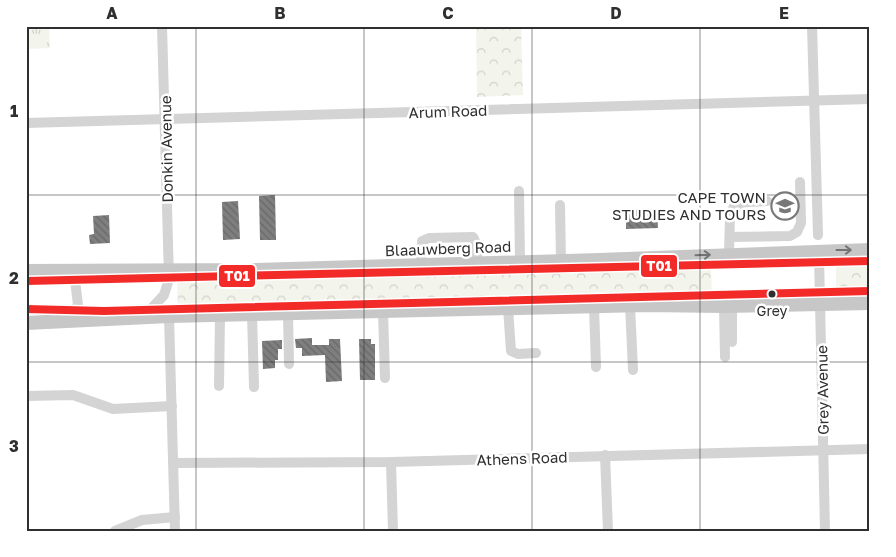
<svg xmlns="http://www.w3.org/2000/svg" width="896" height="557" font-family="'Golos Text',sans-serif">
<defs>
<pattern id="grass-tufts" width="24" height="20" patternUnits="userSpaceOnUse" patternTransform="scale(1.25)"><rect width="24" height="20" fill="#f3f5ec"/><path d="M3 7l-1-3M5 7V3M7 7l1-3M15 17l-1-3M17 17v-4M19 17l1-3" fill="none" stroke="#d1d2cb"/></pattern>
<pattern id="forest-crowns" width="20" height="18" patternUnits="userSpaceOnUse" patternTransform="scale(1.25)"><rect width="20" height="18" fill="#f3f5ec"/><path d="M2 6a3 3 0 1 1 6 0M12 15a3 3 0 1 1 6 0" fill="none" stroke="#d1d2cb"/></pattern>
<pattern id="building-back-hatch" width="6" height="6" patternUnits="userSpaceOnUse" patternTransform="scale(1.25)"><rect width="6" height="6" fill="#7f7f7f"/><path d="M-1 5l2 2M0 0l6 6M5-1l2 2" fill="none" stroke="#686868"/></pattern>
</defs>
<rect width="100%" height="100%" fill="#fff"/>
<polygon fill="url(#grass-tufts)" points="26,26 49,26 50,48 26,49"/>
<g fill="url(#forest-crowns)">
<polygon points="476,26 521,26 523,95 477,97"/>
<polygon points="844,264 870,264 870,289 836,288 836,267"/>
<polygon points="711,269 712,293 178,309 177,279"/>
</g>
<g fill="url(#building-back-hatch)">
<polygon points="275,195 276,240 260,240 259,196"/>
<polygon points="238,201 240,239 223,240 222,202"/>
<polygon points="657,209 658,228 626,229 626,210"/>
<polygon points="109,215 110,243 90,244 89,235 94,234 93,216"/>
<polygon points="312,338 312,345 329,345 329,339 340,339 342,381 326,382 325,355 302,356 302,348 296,348 295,339"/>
<polygon points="359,339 371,339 371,344 375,344 375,380 360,380"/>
<polygon points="282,340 282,349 278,349 278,360 275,360 275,368 263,369 262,341"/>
</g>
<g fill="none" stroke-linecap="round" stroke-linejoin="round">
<g stroke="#d4d4d4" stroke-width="10">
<polyline points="812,26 818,235"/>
<polyline points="26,123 870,99"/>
<polyline points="519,191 520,262"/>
<polyline points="560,205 561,261"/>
<polyline points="730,237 790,236 797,232 801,223 800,182"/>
<polyline points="729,254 730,216 734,206 746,202 767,201"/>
<polyline points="819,256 825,531"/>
<polyline points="421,265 422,241 429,238 473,237 476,243 478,264"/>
<polyline points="26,281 870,261"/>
<polyline points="630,305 633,370"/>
<polyline points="594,306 596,367"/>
<polyline points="724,306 725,357"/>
<polyline points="732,306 732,342"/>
<polyline points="508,308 511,351 518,354 536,353"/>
<polyline points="26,309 77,313"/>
<polyline points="151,309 164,295 169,279 162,26"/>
<polyline points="383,311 385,378"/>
<polyline points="72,313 870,291"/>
<polyline points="72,313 78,305 75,280"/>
<polyline points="288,313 289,364"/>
<polyline points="252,314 254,387"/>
<polyline points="169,316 175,531"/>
<polyline points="219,386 220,315"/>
<polyline points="26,396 73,395 113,409 172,406"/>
<polyline points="605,455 608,531"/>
<polyline points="391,462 393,531"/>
<polyline points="174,463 391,462 870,449"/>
<polyline points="115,531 142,520 175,517"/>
</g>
<g stroke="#c7c7c7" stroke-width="14">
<polyline points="26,271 256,270 599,260 870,250"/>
<polyline points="26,323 169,316 645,305 724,306 870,303"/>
</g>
<g stroke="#fff" stroke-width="11">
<g id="bus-1">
<polyline points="26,281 870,261"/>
<polyline points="26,309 104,311 870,291"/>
</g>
</g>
<use href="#bus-1" stroke="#f22b29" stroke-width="8"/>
</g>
<defs><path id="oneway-shaft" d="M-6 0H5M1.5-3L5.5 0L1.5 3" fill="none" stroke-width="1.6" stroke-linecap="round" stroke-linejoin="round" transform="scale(1.25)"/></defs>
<g stroke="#737373">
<use href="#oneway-shaft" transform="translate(844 250)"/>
<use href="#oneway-shaft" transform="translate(703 255) rotate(-2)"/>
</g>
<path fill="none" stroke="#2f2f2f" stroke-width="1" stroke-opacity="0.55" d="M196,26v505M364,26v505M532,26v505M700,26v505M26,195h844M26,362h844"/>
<defs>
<g id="school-ring" transform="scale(1.4375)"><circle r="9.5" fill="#fff" stroke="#787878" stroke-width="1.5"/><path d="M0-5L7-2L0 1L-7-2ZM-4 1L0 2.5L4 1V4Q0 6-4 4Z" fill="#787878"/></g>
</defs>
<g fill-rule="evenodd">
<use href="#school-ring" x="785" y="206"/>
</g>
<circle fill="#2f2f2f" stroke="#fff" stroke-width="2" cx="772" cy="294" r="4.5"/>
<g text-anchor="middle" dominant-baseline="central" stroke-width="5" stroke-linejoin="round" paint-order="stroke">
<g font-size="14" fill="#2f2f2f" stroke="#fff">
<text x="772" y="310">Grey</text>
</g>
<g font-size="15" fill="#2f2f2f" stroke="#fff">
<text transform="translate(448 111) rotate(-2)">Arum Road</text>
<text transform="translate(166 149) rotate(-91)">Donkin Avenue</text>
<text transform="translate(448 248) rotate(-2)">Blaauwberg Road</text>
<text transform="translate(822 390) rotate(-91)">Grey Avenue</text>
<text transform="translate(522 458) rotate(-2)">Athens Road</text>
</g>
<g font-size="15" fill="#2f2f2f" stroke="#fff" text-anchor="end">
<text x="766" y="197">CAPE TOWN<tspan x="766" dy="17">STUDIES AND TOURS</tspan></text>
</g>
</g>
<g stroke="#fff" stroke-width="2">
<rect x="640" y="254" width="38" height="24" rx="5" fill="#f22b29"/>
<rect x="218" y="264" width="38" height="24" rx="5" fill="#f22b29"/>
</g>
<g font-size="14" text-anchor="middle" font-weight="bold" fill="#fff">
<text x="659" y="271">T01</text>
<text x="237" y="281">T01</text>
</g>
<rect width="896" height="557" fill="none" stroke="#ffffff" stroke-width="55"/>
<rect x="28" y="28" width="840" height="502" fill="none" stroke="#2f2f2f" stroke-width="2"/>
<g font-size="16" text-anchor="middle" font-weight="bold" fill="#2f2f2f">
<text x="112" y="19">A</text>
<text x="280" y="19">B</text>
<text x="448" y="19">C</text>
<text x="616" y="19">D</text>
<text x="784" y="19">E</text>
<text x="14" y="117">1</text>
<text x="14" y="284">2</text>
<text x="14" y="452">3</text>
</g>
</svg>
